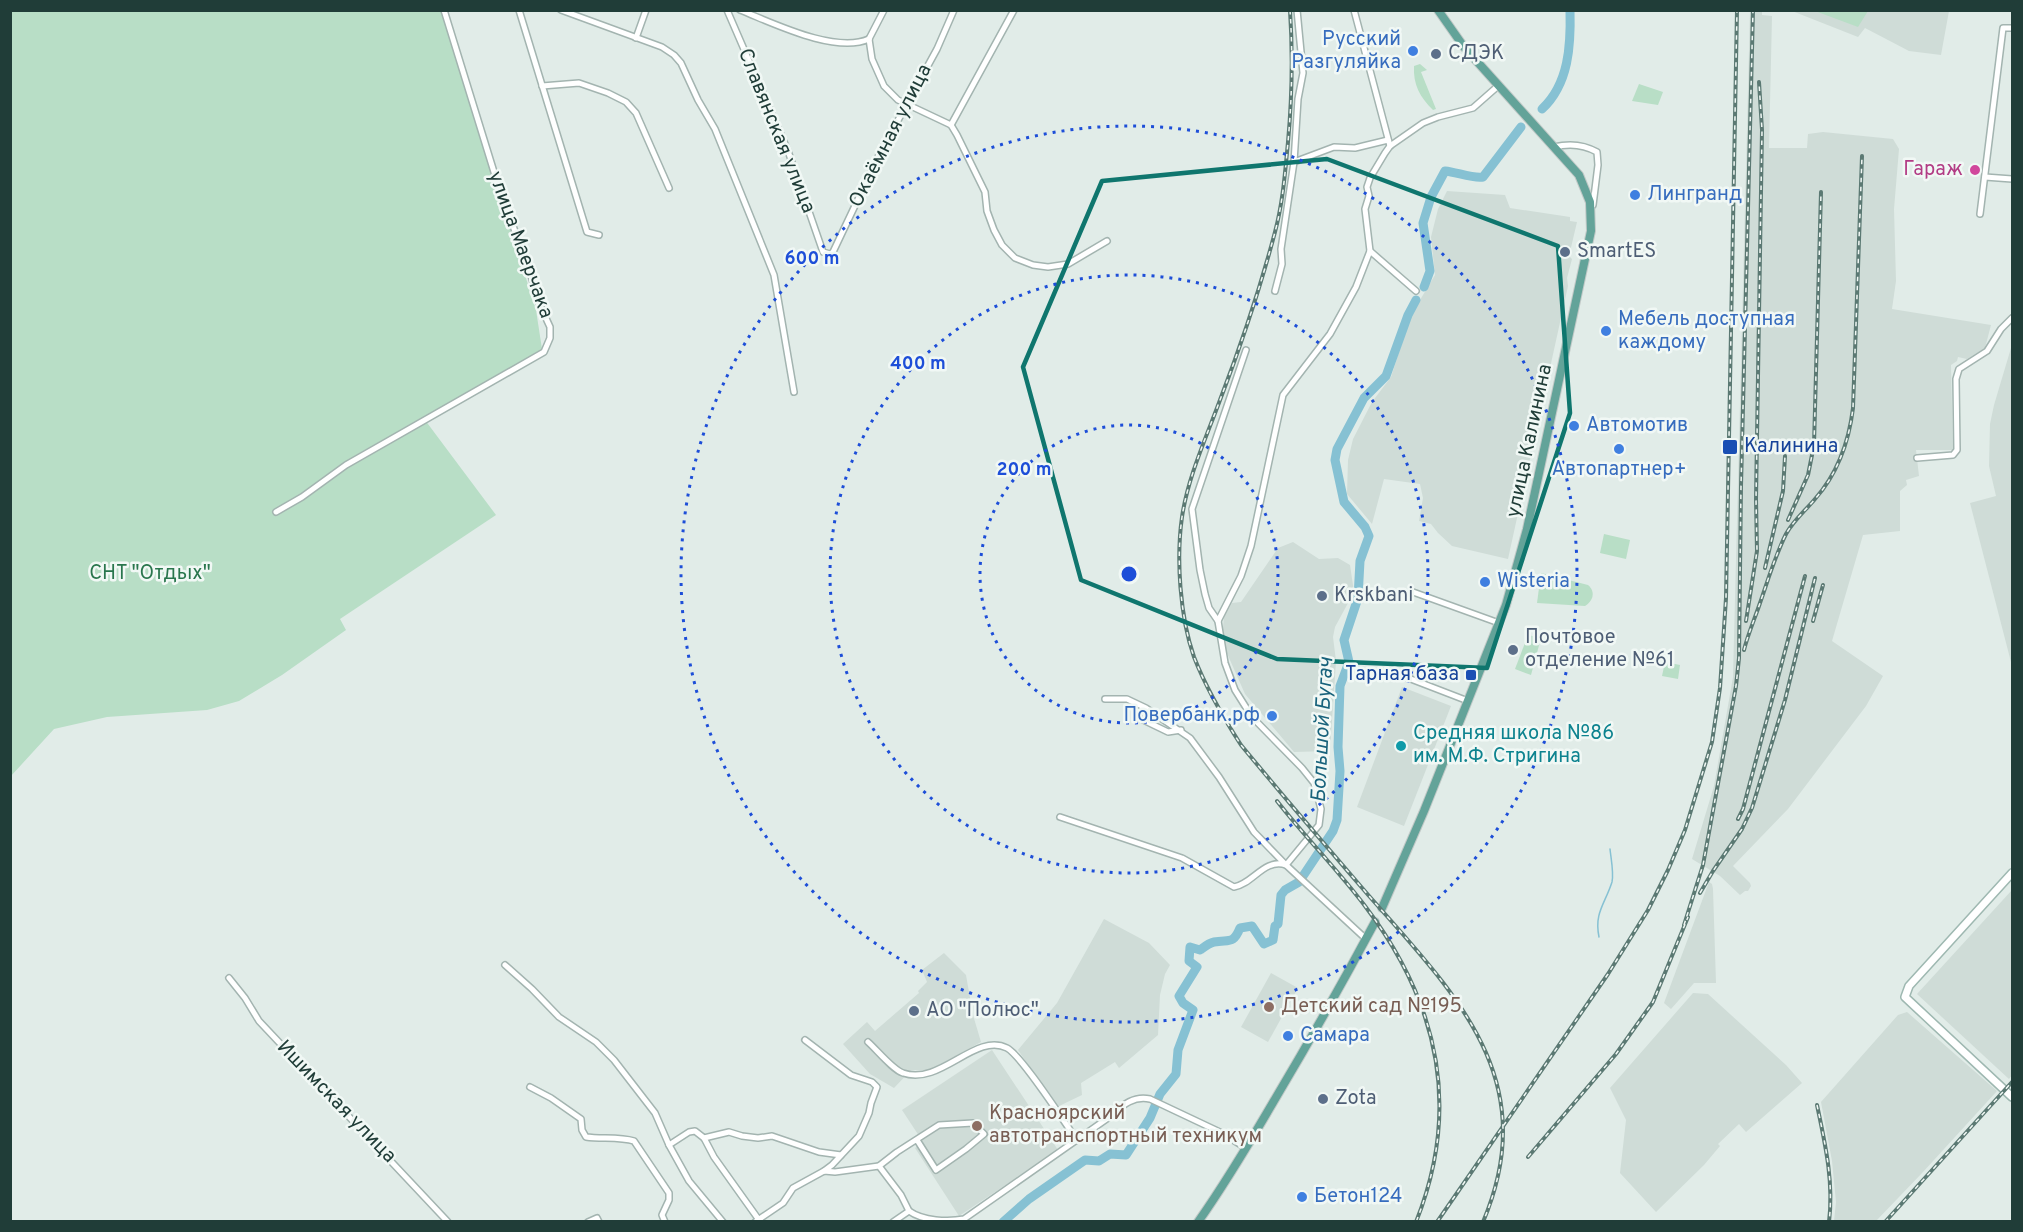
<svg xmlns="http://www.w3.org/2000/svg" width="2023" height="1232" font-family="Overpass,sans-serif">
<rect width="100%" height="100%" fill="#e1ece8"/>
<g fill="#cfdcd7">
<polygon points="1750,11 1762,11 1762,15 1772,16 1769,148 1807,148 1808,134 1823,132 1893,139 1899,149 1894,209 1896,281 1892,309 1991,325 1985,348 1967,359 1958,357 1957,361 1951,365 1953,450 1916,450 1919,476 1906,480 1907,485 1900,491 1900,531 1863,535 1832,641 1883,676 1866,706 1788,809 1733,866 1750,883 1751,886 1748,891 1745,891 1740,895 1720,876 1692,859 1714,786 1733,677"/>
<polygon points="1792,11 1792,10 1949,11 1941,55 1909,51 1865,28 1858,37"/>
<polygon points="1447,191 1505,195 1510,208 1570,217 1570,221 1577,222 1569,256 1572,259 1567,278 1568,286 1508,559 1452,546 1438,533 1431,524 1419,521 1423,498 1420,484 1384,479 1372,524 1347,494 1348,460 1353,439 1372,402 1391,377 1411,315 1435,275 1431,237 1438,209"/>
<polygon points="2011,348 2012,348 2012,666 1970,503 1996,496 1989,466 1990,424 1994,405"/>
<polygon points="1293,542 1319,559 1338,558 1350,565 1354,592 1335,627 1333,637 1336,661 1330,751 1294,752 1245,694 1226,651 1222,637 1224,617 1232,603 1241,602 1278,548"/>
<polygon points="1402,687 1451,706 1404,826 1357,807"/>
<polygon points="1709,882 1712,884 1713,889 1716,983 1694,983 1671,1009 1664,1003"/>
<polygon points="2012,890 2012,1075 2009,1079 1917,994"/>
<polygon points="1104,919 1149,943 1170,965 1165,974 1160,995 1158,1035 1119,1068 1115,1062 1081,1083 1082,1095 1057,1107 1018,1050 1057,1003"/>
<polygon points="944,953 966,975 973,1015 981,1042 930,1070 911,1070 894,1088 870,1074 843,1044 867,1022 875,1031 919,993 918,991 927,982 922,970"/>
<polygon points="1271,973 1298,988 1268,1042 1241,1027"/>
<polygon points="1693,993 1708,994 1786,1065 1802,1083 1746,1132 1739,1124 1718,1144 1720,1146 1704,1165 1656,1212 1620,1173 1626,1120 1610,1088"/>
<polygon points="1907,1012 1997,1091 1923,1172 1876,1221 1834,1221 1836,1202 1832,1161 1821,1102 1898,1015"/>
<polygon points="992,1050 1058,1150 959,1216 915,1148 923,1142 902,1110"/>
</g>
<g fill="#b8dec6">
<polygon points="11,11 442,11 536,310 542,349 425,420 496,515 340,619 346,630 282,675 239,701 207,710 107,717 54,729 11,776"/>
<polygon points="1815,11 1868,11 1858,27"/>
<path d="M1420,64l7,6 -6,2 15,37 -3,1c-13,-13 -20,-25 -19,-44z"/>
<polygon points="1639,84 1663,92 1658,105 1632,101"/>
<polygon points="1604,534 1630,540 1626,559 1600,553"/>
<path d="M1541,573l47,12c8,7 5,16 -3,21l-48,-3z"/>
<polygon points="1528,635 1541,638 1531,675 1515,669"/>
<polygon points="1665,662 1680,665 1678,679 1662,676"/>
</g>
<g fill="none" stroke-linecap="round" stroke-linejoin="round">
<path stroke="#86c1d3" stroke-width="1.5" d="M1599,937c-5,-24 6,-33 13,-55 2,-9 -1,-23 -2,-33"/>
<g stroke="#86c1d3" stroke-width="9">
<path d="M1542,109c27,-25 29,-64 28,-99"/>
<path d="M1424,287l6,-16 -7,-48 8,-26 14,-26c11,1 29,8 38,6l38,-50"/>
<path d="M1003,1222l26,-23 56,-39 14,1 11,-7 16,1 24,-37 10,-24 16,-20 2,-24 15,-40 -10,-7 -4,-7 18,-29 -8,-6 1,-14 10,3c4,-3 9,-7 14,-8 15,-3 19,3 26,-14l12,-2 12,18 9,-4 2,-14 3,-2 3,-29 4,-5 14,-8 34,-51 4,-11 3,-49 -2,-24 2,-61 9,-24 -5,-22 14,-42 2,-37 9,-25 -4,-9 -21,-25 -9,-42 2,-11 27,-51 22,-22 22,-61 8,-15"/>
</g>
<g stroke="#a3b4b0" stroke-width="8">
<g id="street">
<polyline points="519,10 587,232 599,235"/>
<polyline points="561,10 662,47 674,55 681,63 698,100 715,129 774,275 794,392"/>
<polyline points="727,10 788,151 823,252 830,254 833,252 879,155 937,49 954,10"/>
<path d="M740,10c33,13 95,44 129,29"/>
<polyline points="1354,10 1390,146"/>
<polyline points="636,38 646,10"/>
<polyline points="869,39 872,59 884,86 898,100 951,125 957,135 985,192 987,211 994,230 1002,245 1015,258 1033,265 1048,267 1068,264 1107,241"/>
<polyline points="869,39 884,10"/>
<polyline points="542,86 579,83 608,93 626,102 636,113 669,188"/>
<polyline points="951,125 1014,10"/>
<path d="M1554,147c16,-4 29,-3 43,5l1,13 -5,40"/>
<polyline points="1294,162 1334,147 1355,148 1388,140"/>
<polyline points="1985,177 2012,179"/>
<polyline points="1980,214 2003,28 2012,28"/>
<polyline points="1275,291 1282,264 1281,249 1294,162 1298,99 1303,73 1297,10"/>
<polyline points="1416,291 1370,251 1365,209 1369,196 1367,187 1370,178 1385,153 1390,146 1423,123 1438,117 1473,108 1498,86"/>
<polyline points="1917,458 1953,455 1957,450 1956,379 1959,369 1987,351 2001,329 2012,318"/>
<polyline points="276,512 302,497 346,465 544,352 550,338 550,327 538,301 531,275 498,185 444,10"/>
<polyline points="1413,592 1499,623"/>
<polyline points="1218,621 1209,608 1205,594 1200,570 1192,509 1246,350"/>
<polyline points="1403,676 1468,701"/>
<polyline points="1105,699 1127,699 1146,708 1190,738 1219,777 1254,832 1286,865 1366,939"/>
<polyline points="1137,717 1168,732 1181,730"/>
<path d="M1060,817l122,41 52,29c19,-3 30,-29 52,-22l33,-40 2,-16 -7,-26 -12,-15 -50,-51 -17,-27 -10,-27 -7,-42 23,-45 10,-30 32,-151 47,-61 26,-47 14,-36"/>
<polyline points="505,965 532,989 559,1017 596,1042 614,1060 655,1113 669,1145 689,1181 723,1222"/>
<polyline points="229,978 245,998 259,1021 448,1222"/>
<polyline points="805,1040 851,1075 872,1082 877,1087 871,1103 869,1113 859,1136 832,1165 824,1171"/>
<path d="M868,1042c9,8 25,28 35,31 38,13 72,-41 104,-25 15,8 57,74 70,92"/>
<path d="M530,1087l21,11 30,21 1,11 4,7c15,2 34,0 48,4l35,52v7l-7,15 3,7"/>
<polyline points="704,1138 714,1157 759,1220"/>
<polyline points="669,1145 689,1132 695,1131 704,1138 729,1132 742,1136 758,1138 772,1136 819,1152 841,1155"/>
<polyline points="879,1166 897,1152 939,1125 973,1123 984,1134 966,1149 936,1170 917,1140"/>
<polyline points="588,1222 597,1218 599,1222"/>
<polyline points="755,1222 783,1203 793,1188 824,1171 835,1172 879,1166 901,1195 909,1211"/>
<path d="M893,1222l16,-11c14,10 39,11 55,8l144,-101c13,-11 24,-23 42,-19l72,34 24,15"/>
</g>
</g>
<g stroke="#9eb8b1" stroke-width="10">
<polyline id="secondary" points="2012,873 1909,986 1905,997 2012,1097"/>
</g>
<g stroke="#c1c9c7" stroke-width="10">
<g id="primary">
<polyline points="1382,908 1424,811 1506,605 1527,529 1591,231 1590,202 1579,175 1464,47 1438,10"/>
<path d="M1198,1222c29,-41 55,-85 80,-128 34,-57 66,-114 97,-172"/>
</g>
</g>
<use href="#street" stroke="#fff" stroke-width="5"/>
<use href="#secondary" stroke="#fff" stroke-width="7"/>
<use href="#primary" stroke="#63a399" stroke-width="8"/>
<g stroke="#5b7973" stroke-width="4">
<g id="rail">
<path d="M1290,10c3,45 2,88 -2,132 -3,31 -5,60 -13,90 -15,57 -34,113 -55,168 -14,38 -32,77 -38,117 -6,42 -2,100 12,140 12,31 29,60 47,88 42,51 86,102 129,152 87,99 173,183 113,325"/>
<polyline points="1788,520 1808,475 1814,445 1821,192"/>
<polyline points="1765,568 1783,491 1785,456"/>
<polyline points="1746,621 1757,551 1756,499 1762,130 1759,82"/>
<polyline points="1813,621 1823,585"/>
<path d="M1744,650c4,-16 11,-32 16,-47 8,-23 15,-47 26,-69 8,-14 19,-23 29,-35 23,-26 34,-58 38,-91l9,-252"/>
<path d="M1277,801c28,36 60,68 88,105 73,96 97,201 51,316"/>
<polyline points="1738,819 1743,809 1805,576"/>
<polyline points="1700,893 1713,871 1742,829 1752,808 1785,700 1815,578"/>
<polyline points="1684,925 1703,865 1736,686 1739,658 1741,486 1753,10"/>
<path d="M1817,1105c8,38 17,77 12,117"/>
<polyline points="1528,1157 1616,1054 1653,1002 1688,917"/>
<polyline points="1437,1222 1608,974 1648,910 1668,870 1685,830 1712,742 1720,688 1726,598 1737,10"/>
<polyline points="1885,1222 2012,1082"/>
</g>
</g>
<use href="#rail" stroke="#f1f8f5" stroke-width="1.5" stroke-dasharray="4.5" stroke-linecap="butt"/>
</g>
<path fill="none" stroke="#0f766e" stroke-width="4.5" stroke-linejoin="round" d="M1327,159l231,87 12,167 -83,255 -210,-9 -196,-79 -58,-213 79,-186z"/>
<g fill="none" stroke="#1d4ed8" stroke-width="3" stroke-dasharray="3 6">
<circle cx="1129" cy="574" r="149"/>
<circle cx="1129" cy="574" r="299"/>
<circle cx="1129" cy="574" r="448"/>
</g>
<g fill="#3f7fe0" stroke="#f1f8f5" stroke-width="2">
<circle cx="1413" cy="51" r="6"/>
<circle cx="1635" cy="195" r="6"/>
<circle cx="1606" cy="331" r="6"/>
<circle cx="1574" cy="426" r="6"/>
<circle cx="1619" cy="449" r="6"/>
<circle cx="1485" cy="582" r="6"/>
<circle cx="1272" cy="716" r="6"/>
<circle cx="1288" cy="1036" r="6"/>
<circle cx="1302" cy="1197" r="6"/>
</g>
<g fill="#5c6f8a" stroke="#f1f8f5" stroke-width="2">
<circle cx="1436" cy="54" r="6"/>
<circle cx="1565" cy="252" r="6"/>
<circle cx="1322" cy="596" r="6"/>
<circle cx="1513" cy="650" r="6"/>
<circle cx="914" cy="1011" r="6"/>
<circle cx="1323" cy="1099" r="6"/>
</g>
<circle fill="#d1479c" stroke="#f1f8f5" stroke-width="2" cx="1975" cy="170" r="6"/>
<g fill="#1a4fb4" stroke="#f1f8f5" stroke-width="2">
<rect x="1722" y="439" width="16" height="16" rx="3"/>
<rect x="1465" y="669" width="12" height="12" rx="3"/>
</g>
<circle fill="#0f9aa8" stroke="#f1f8f5" stroke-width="2" cx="1401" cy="746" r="6"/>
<g fill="#8d6e63" stroke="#f1f8f5" stroke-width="2">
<circle cx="1269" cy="1007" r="6"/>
<circle cx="977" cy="1126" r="6"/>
</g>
<g text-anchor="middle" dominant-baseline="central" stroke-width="5" stroke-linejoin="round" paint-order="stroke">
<g font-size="20" fill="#366cbe" stroke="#f1f8f5" text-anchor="start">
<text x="1401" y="40" text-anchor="end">Русский<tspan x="1401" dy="23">Разгуляйка</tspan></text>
<text x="1647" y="195">Лингранд</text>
<text x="1618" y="320">Мебель доступная<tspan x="1618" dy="23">каждому</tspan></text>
<text x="1586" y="426">Автомотив</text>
<text x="1619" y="470" text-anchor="middle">Автопартнер+</text>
<text x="1497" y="582">Wisteria</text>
<text x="1260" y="716" text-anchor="end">Повербанк.рф</text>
<text x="1300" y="1036">Самара</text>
<text x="1314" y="1197">Бетон124</text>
</g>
<g font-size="20" fill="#4e5e75" stroke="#f1f8f5" text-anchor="start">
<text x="1448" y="54">СДЭК</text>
<text x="1577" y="252">SmartES</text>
<text x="1334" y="596">Krskbani</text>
<text x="1525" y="638">Почтовое<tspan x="1525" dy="23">отделение №61</tspan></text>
<text x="926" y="1011">АО "Полюс"</text>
<text x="1335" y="1099">Zota</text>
</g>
<g font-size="20" fill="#203d38" stroke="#f1f8f5">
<text transform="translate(776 131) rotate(68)">Славянская улица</text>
<text transform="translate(891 136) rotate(-63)">Окаёмная улица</text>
<text transform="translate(520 245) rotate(70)">улица Маерчака</text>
<text transform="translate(1530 441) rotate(-78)">улица Калинина</text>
<text transform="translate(336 1102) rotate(46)">Ишимская улица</text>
</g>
<g font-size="20" fill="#b23c85" stroke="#f1f8f5" text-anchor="end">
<text x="1963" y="170">Гараж</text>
</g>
<g font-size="20" fill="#164399" stroke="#f1f8f5" text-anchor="start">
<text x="1744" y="447">Калинина</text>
<text x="1459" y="675" text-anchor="end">Тарная база</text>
</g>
<g font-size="20" fill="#29764d" stroke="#f1f8f5">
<text x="150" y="574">СНТ "Отдых"</text>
</g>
<g font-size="20" fill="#0d838f" stroke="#f1f8f5" text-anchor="start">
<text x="1413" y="734">Средняя школа №86<tspan x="1413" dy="23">им. М.Ф. Стригина</tspan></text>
</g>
<g font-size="20" fill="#785e54" stroke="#f1f8f5" text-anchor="start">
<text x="1281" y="1007">Детский сад №195</text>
<text x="989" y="1114">Красноярский<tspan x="989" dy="23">автотранспортный техникум</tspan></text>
</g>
<g font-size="21" font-style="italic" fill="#18627b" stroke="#f1f8f5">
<text transform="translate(1323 730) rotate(-87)">Большой Бугач</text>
</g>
</g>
<circle cx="1129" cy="574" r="9" fill="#1d4ed8" stroke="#f1f8f5" stroke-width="3"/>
<g font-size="18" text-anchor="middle" font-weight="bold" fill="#1d4ed8" stroke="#f1f8f5" stroke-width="5" stroke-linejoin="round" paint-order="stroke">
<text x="812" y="264">600 m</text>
<text x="918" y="369">400 m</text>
<text x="1024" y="475">200 m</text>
</g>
<rect width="2023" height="1232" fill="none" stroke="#203d38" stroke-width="24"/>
</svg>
